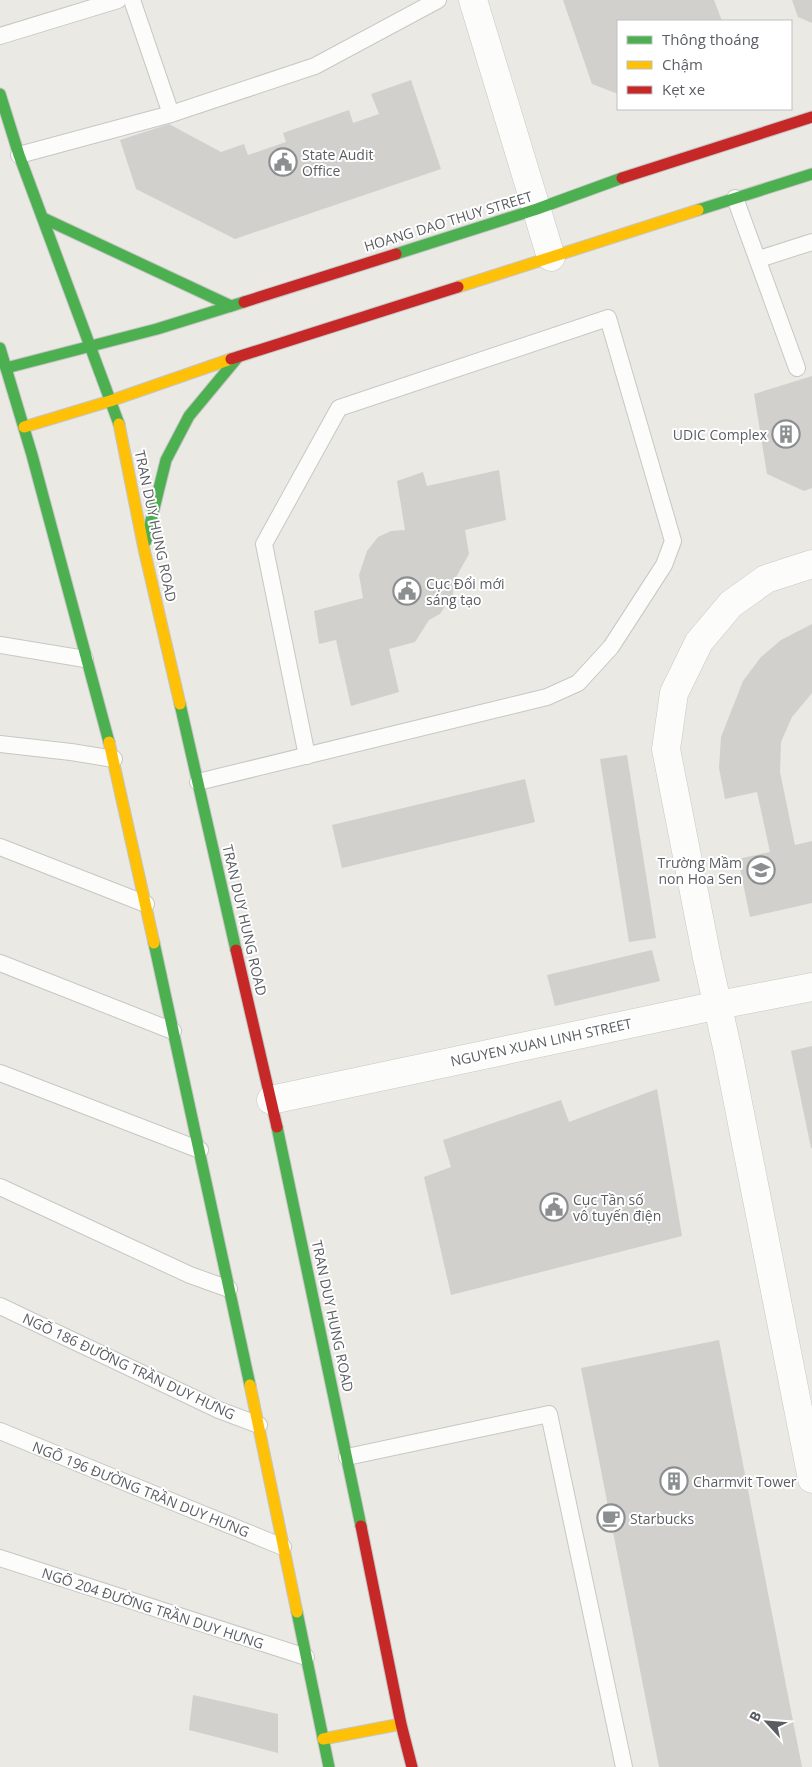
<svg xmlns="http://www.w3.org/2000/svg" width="812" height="1767" font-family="'Open Sans',sans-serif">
<rect width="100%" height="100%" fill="#eae9e4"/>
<g fill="#d1d0cd">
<polygon points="563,0 714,0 722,21 618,21 618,94 592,84"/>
<polygon points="792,0 812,0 812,23 798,17"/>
<polygon points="411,80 441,169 235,239 136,189 120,140 169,124 221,152 244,144 248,155 286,142 283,133 349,110 353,123 379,114 371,94"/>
<polygon points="812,376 812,488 804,491 767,474 754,394"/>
<polygon points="499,470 506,520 465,530 469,554 455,579 453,594 440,614 429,620 415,642 389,649 399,692 351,706 336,640 319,644 314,611 363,598 359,575 367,551 378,537 391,531 405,530 397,481 423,472 427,486"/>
<polygon points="812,624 812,693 792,717 781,742 780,772 795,845 812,841 812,903 750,917 738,859 770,852 757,792 725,799 719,768 721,737 743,681 761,657 781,640"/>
<polygon points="627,755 656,938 629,942 600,759"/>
<polygon points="525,779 535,822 342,868 332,825"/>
<polygon points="652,950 660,981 555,1006 547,975"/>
<polygon points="812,1046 812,1148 811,1148 791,1051"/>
<polygon points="657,1089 682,1236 451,1295 424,1177 451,1167 443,1140 561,1100 569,1122"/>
<polygon points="719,1340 768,1593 802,1767 659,1767 581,1368"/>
<polygon points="193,1695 278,1714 278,1753 189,1730"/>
</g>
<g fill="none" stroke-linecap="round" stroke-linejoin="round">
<g stroke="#c7c7c6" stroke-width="18">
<g id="lane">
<polyline points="132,0 171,114"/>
<polyline points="0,36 118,0"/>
<polyline points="19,155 171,114 315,66 438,0"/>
<polyline points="735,198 797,368"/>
<polyline points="759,259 812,242"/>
<polyline points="0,645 85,659"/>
<polyline points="0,744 71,752 114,759"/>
<polyline points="198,782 547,697 578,683 611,647 664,565 673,541 608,318 339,408 264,544 307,756"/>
<polyline points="0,847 146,904"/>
<polyline points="0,963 173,1031"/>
<polyline points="0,1073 200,1150"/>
<polyline points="0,1187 190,1275 229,1289"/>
<polyline points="0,1306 219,1410 259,1425"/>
<polyline points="0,1431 283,1547"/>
<polyline points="347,1457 549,1414 624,1767"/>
<polyline points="0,1558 306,1657"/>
</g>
</g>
<g stroke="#c7c7c6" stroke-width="29">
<g id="street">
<polyline points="473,0 551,257"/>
<polyline points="812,564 766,579 731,604 699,642 674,693 666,749 707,958 728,1052 812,1479"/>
<polyline points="271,1100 719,1005 812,987"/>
</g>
</g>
<g stroke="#c5c6c5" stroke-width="13">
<g id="fast">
<polyline points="0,94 19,155 119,424"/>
<polyline points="698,210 812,174"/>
<polyline points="43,218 231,306"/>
<polyline points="396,254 537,209 622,178"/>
<polyline points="0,348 32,455 109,742"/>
<polyline points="6,368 157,329 244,302"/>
<polyline points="146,541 166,460 189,416 238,357"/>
<polyline points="180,704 236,950"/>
<polyline points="154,943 250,1385"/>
<polyline points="277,1127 361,1526"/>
<polyline points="297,1612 329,1767"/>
</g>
</g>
<g stroke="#c5c6c5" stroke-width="13">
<g id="slow">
<polyline points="458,287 698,210"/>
<polyline points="119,424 144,549 180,704"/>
<polyline points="24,427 110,401 231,359"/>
<polyline points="109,742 154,943"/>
<polyline points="250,1385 297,1612"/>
<polyline points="323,1739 401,1724"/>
</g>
</g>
<g stroke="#c5c6c5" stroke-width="13">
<g id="jam">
<polyline points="622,178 812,117"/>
<polyline points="244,302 396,254"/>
<polyline points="231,359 458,287"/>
<polyline points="236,950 277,1127"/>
<polyline points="361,1526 401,1724 412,1767"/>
</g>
</g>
<use href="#lane" stroke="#fcfcfb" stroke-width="16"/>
<use href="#street" stroke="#fcfcfb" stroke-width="28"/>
<use href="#fast" stroke="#4caf50" stroke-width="11"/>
<use href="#slow" stroke="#ffc107" stroke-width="11"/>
<use href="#jam" stroke="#c62828" stroke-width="11"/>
</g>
<defs>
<g id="civic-ring" transform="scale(1.4375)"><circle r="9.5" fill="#fff" stroke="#8c8f90" stroke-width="1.5"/><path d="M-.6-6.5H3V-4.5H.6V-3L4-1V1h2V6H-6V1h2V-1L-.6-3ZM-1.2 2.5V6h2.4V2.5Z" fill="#8c8f90"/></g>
<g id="building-ring" transform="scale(1.4375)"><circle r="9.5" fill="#fff" stroke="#8c8f90" stroke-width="1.5"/><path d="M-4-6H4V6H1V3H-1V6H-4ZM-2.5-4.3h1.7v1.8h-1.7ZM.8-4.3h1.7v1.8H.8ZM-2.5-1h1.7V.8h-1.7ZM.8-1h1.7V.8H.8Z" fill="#8c8f90"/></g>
<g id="school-ring" transform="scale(1.4375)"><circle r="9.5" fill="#fff" stroke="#8c8f90" stroke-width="1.5"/><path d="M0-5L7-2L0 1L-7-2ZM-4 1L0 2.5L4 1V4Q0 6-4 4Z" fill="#8c8f90"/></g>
<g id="cafe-ring" transform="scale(1.4375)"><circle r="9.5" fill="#fff" stroke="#8c8f90" stroke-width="1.5"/><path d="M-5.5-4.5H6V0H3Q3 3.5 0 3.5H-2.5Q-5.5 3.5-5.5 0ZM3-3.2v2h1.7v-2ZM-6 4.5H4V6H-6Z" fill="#8c8f90"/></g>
</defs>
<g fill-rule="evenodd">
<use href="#civic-ring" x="283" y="162"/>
<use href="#building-ring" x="786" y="434"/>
<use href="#civic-ring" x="407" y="591"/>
<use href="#school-ring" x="761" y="870"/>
<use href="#civic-ring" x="554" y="1207"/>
<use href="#building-ring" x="674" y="1481"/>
<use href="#cafe-ring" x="611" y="1518"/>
</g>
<g text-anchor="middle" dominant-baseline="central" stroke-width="4" stroke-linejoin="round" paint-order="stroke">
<g font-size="14" fill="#5a5e63" stroke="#fff" text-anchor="start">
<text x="302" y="154">State Audit<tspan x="302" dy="16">Office</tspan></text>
<text x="767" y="434" text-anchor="end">UDIC Complex</text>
<text x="426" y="583">Cục Đổi mới<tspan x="426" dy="16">sáng tạo</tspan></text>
<text x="742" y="862" text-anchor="end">Trường Mầm<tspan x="742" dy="16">non Hoa Sen</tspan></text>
<text x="573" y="1199">Cục Tần số<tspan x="573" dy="16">vô tuyến điện</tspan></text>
<text x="693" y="1481">Charmvit Tower</text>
<text x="630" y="1518">Starbucks</text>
</g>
<g font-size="14" fill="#5a5e63" stroke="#fff">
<text transform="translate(448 221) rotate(-17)">HOANG DAO THUY STREET</text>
<text transform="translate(156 526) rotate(78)">TRAN DUY HUNG ROAD</text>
<text transform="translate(245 920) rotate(77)">TRAN DUY HUNG ROAD</text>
<text transform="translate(541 1042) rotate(-12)">NGUYEN XUAN LINH STREET</text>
<text transform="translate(333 1316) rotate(78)">TRAN DUY HUNG ROAD</text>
<text transform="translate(129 1366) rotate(25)">NGÕ 186 ĐƯỜNG TRẦN DUY HƯNG</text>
<text transform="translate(141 1489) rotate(22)">NGÕ 196 ĐƯỜNG TRẦN DUY HƯNG</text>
<text transform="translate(153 1608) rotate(18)">NGÕ 204 ĐƯỜNG TRẦN DUY HƯNG</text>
</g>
</g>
<rect x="617" y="20" width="175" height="90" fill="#ffffff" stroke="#bdbfc1"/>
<rect x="627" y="36" width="25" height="8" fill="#4caf50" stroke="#bdbfc1"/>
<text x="662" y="45" font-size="15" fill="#5a5e63">Thông thoáng</text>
<rect x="627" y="61" width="25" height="8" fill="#ffc107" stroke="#bdbfc1"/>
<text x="662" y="70" font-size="15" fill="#5a5e63">Chậm</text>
<rect x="627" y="86" width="25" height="8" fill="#c62828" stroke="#bdbfc1"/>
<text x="662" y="95" font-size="15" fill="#5a5e63">Kẹt xe</text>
<g transform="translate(767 1722) rotate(296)" stroke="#ffffff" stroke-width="4" paint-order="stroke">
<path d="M0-4L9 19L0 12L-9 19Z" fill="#5a5e63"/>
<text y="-8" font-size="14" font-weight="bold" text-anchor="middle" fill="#5a5e63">B</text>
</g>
</svg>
